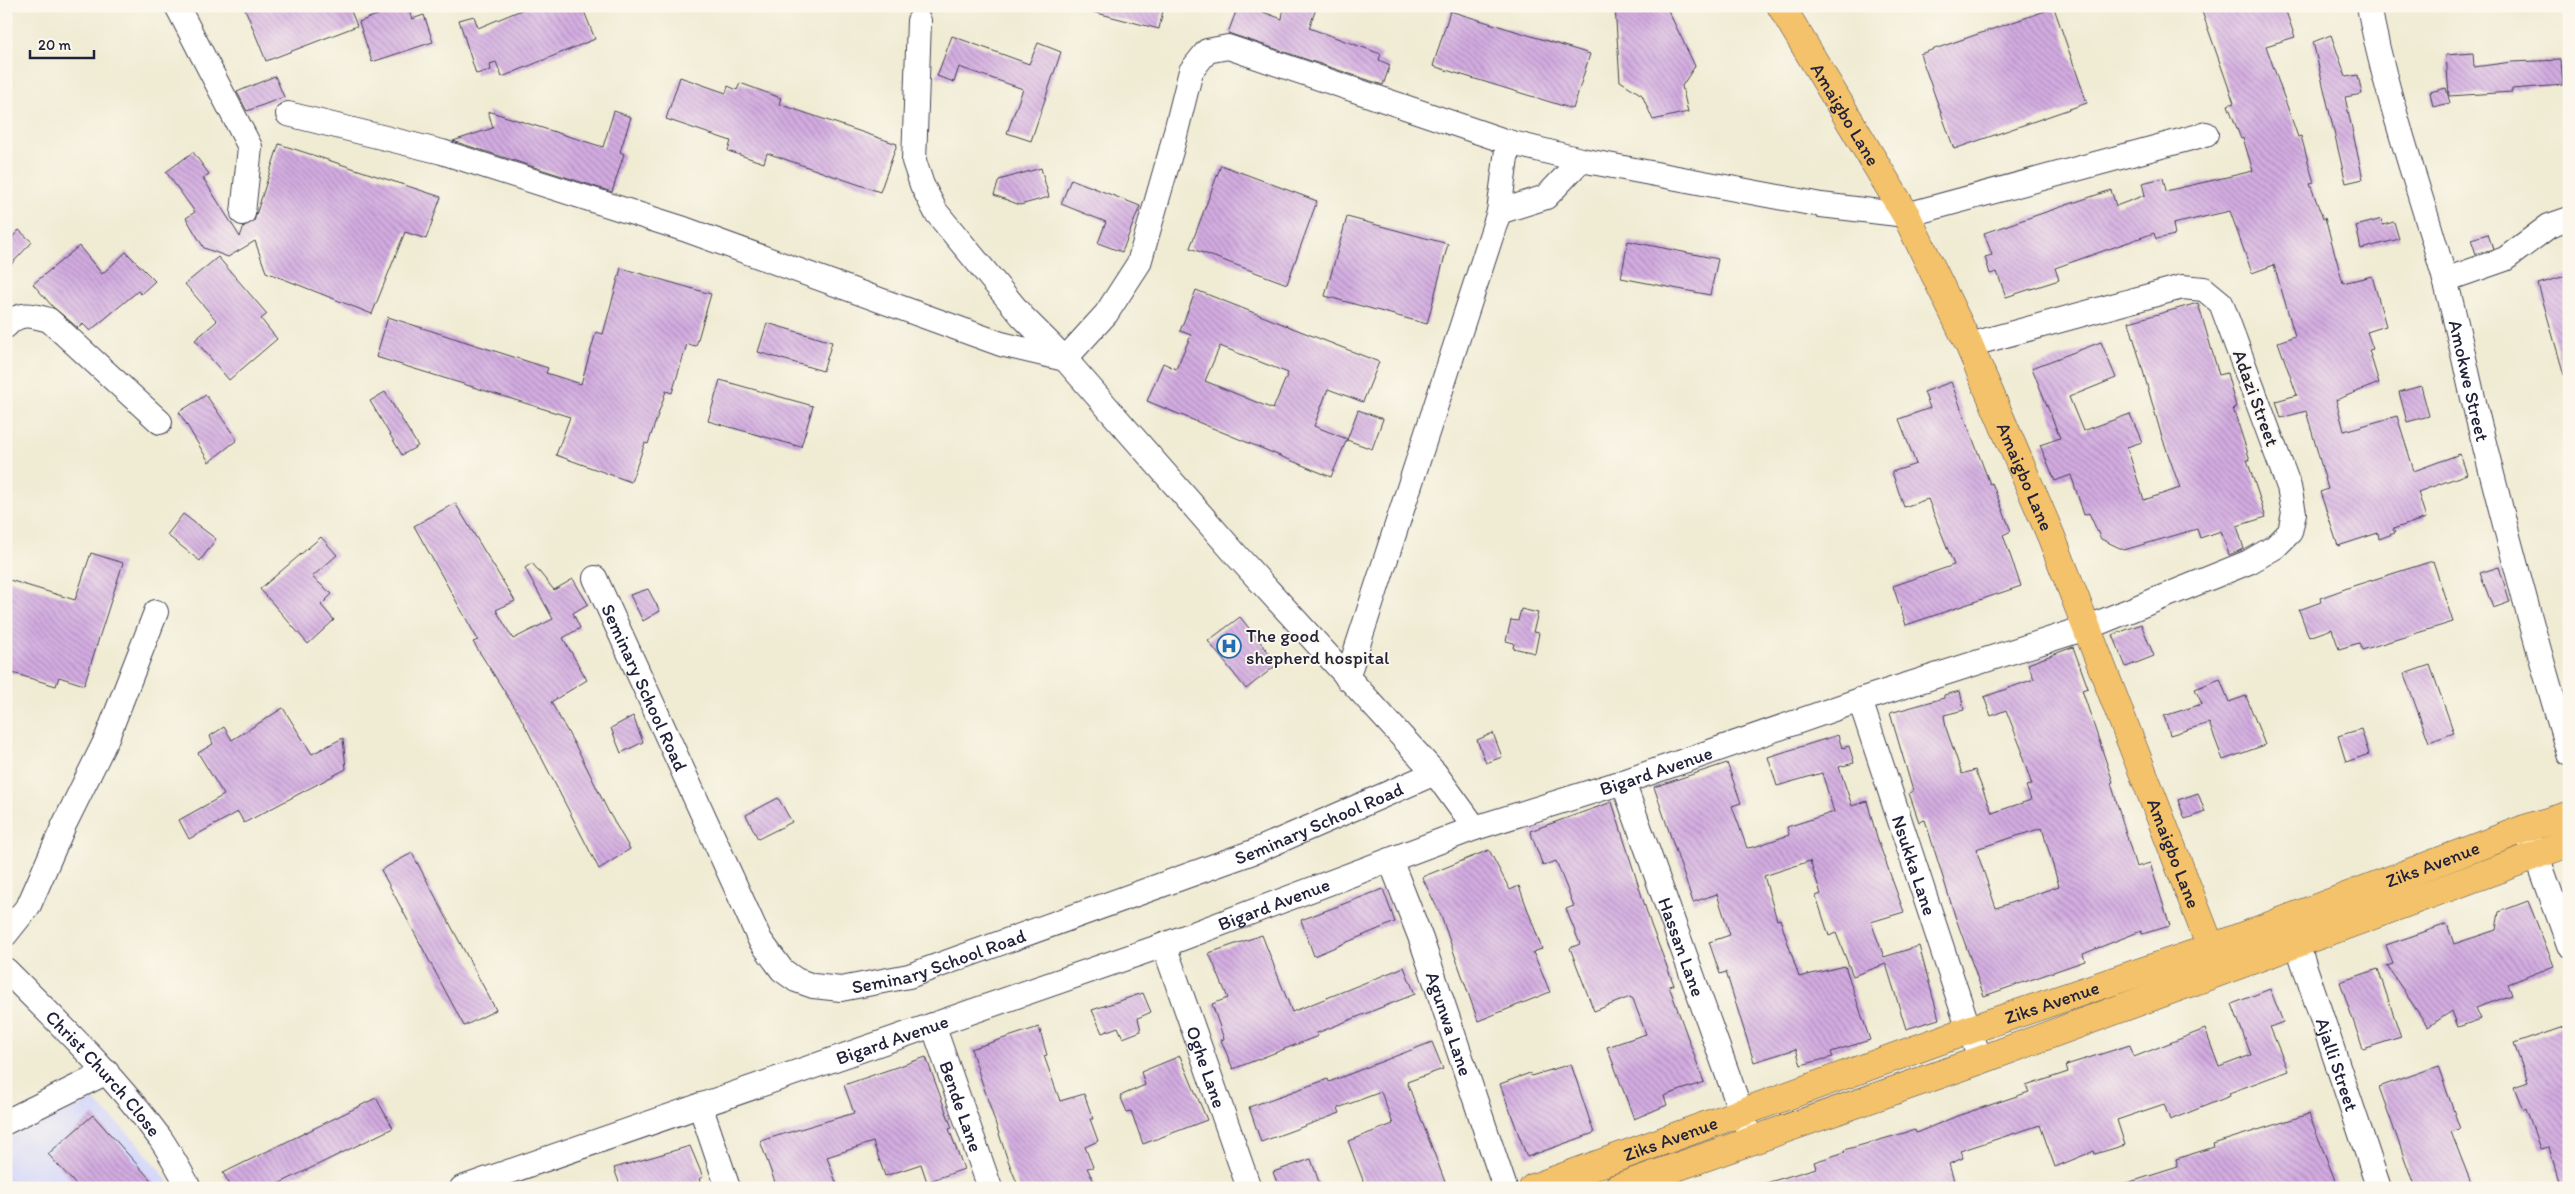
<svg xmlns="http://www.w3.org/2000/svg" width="2575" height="1194" font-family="Itim,sans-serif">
<defs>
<pattern id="building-back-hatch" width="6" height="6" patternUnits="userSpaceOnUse" patternTransform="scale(1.25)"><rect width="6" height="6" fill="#d3ace1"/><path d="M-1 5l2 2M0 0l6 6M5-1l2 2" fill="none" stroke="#ab8cb8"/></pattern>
</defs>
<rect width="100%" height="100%" fill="#fbf7ec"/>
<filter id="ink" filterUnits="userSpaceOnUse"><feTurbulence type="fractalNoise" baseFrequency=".02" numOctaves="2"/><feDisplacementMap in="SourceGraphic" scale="10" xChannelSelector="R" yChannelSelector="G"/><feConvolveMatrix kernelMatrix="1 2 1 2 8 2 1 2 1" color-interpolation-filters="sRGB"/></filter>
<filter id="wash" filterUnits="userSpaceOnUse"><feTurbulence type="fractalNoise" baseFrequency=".0096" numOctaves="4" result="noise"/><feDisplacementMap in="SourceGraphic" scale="20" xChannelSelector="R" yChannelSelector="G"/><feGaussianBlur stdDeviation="1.12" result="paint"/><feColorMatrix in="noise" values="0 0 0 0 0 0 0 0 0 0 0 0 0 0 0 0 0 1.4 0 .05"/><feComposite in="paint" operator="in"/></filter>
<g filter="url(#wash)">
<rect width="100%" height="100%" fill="#f0ebd3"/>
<polygon fill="#d5d8f9" points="94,1100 135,1140 174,1188 6,1188 6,1139"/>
<g id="blocks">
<g fill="url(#building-back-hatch)" fill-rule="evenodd">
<polygon points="244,6 349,6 357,26 266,61"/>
<polygon points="399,6 407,6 412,19 424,15 433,42 372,62 359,22"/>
<polygon points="531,6 582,6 595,39 502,77 496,62 490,64 491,70 476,74 459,20 474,16 478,28"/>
<polygon points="1094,6 1164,6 1159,29 1093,12"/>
<polygon points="1238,6 1247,6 1282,19 1284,6 1317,6 1309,28 1381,54 1379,60 1390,65 1383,85 1228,33"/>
<polygon points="1615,6 1666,6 1695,66 1682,86 1688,112 1653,120 1642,95 1620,81"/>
<polygon points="2200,6 2284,6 2295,37 2266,46 2298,137 2301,136 2314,183 2310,184 2323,219 2325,218 2343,283 2372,276 2386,326 2367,332 2373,349 2369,350 2379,383 2336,400 2344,431 2397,416 2414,471 2460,454 2467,474 2418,492 2426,518 2393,529 2395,533 2379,539 2378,533 2338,546 2320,492 2328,489 2306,411 2281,418 2276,401 2297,395 2278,342 2295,336 2274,265 2252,273 2230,211 2173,224 2175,235 2156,239 2154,233 2055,268 2059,280 2006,297 1997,272 1990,274 1985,257 1992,255 1984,233 2111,190 2116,206 2145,195 2142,183 2163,178 2166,191 2253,171 2243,138 2241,139 2228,105 2234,103"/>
<polygon points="2054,8 2087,103 1954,149 1920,54"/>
<polygon points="1450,11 1590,54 1573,109 1433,66"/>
<polygon points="2331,35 2346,77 2358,75 2362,94 2345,97 2363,179 2346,183 2313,42"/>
<polygon points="952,36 1029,64 1038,43 1061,52 1031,141 1007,133 1023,89 959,67 954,82 937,76"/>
<polygon points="2473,53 2474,67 2512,62 2561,60 2563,85 2512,89 2512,92 2449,96 2446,55"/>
<polygon points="275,76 284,97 247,111 237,92"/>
<polygon points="680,77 726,93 728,86 737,90 740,83 781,98 779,104 897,144 880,192 767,153 764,163 728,151 731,141 666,119"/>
<polygon points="2446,88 2450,103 2433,107 2430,92"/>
<polygon points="488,111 603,147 614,111 631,117 620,152 624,154 612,192 453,141 493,128"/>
<polygon points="279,144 441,197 426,239 405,232 372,314 266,272 255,241 228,257 204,248 186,218 195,212 166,172 193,152 209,174 203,178 240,237 244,226 254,221"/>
<polygon points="1221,165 1317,201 1287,284 1190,248"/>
<polygon points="1041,168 1049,197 1020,205 994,195 999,180"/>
<polygon points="1071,179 1140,206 1122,252 1098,243 1106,222 1061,204"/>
<polygon points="1347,217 1448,244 1427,324 1325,296"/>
<polygon points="2382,219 2383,225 2394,222 2399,239 2361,249 2356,226"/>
<polygon points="19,230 32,242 6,270 6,244"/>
<polygon points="2488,234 2493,249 2476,254 2471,239"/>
<polygon points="1628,241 1718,259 1710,295 1621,278"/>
<polygon points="79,246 102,274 126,252 155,281 141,294 138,291 90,331 83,324 78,328 53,307 33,284"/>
<polygon points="218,257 267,314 261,319 277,339 229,380 195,340 217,321 185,284"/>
<polygon points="621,268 711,294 696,346 687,344 672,393 666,391 648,444 645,443 631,482 556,455 570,417 376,357 388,317 548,368 546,373 581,384 596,332 603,334"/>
<polygon points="2569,275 2569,374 2564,375 2538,284"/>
<path d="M1196,290l183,72 -16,40 -35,-13 -14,37 33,13 -16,38 -184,-76 16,-38 13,6 15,-34 -11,-4zM1220,346l68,27 -15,36 -68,-28z"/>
<polygon points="2198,303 2219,375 2227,373 2236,407 2233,408 2250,460 2247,460 2266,517 2237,526 2244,549 2229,555 2221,531 2200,538 2197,529 2124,550 2101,539 2089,513 2084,515 2071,475 2055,481 2040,445 2060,438 2032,368 2101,342 2116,378 2069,397 2083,431 2130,414 2142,442 2127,447 2144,500 2180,488 2161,434 2129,322"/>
<polygon points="767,323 832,342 823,371 758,352"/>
<polygon points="720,380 813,406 801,447 708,421"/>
<polygon points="1951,382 1990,484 1992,483 2011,531 2003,535 2021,586 1906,625 1893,586 1954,565 1928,499 1904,507 1892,472 1916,464 1899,419 1930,408 1924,392"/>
<polygon points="2421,386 2429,416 2407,422 2399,392"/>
<polygon points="385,392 418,446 402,455 370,401"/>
<polygon points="206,395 237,440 209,462 179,412"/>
<polygon points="1358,410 1383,419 1372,449 1347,440"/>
<polygon points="455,503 515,601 496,610 513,639 553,619 525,568 532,563 554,590 573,579 588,604 573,613 580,628 563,638 587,680 551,702 580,754 608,811 630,849 599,869 519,714 473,642 478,640 414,526"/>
<polygon points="183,514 216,539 200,561 167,535"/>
<polygon points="321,537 337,555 312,577 332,594 321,605 334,620 308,644 260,589"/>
<polygon points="91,553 123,563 84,685 59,677 56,686 6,671 6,579 75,600"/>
<polygon points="2433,561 2453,622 2362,650 2359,643 2339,649 2332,629 2309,637 2299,610 2321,602 2320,598 2353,586"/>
<polygon points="2499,567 2510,602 2493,608 2480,573"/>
<polygon points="648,589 660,611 643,621 630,595"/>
<polygon points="1521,609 1538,613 1533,632 1539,633 1535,653 1513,648 1514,643 1506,641 1511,620 1518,621"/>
<polygon points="1240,617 1278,664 1246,689 1208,641"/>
<polygon points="2141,624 2154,656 2126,667 2113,635"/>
<path d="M2073,647l15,41 -6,2 31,92 -2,1 25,84 14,-4 20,63 -28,8 -1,-3 -58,23 2,7 -101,35 -29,-80 -30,-96 -6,2 -10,-29 4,-2 -23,-78 54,-15v-3l16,-4 4,19 -20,5 2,13 16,46 13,-4 17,43 39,-13 -5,-14 6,-1 -11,-32h2l-17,-43 -15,6 -7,-19 50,-18 -6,-15zM2042,828l17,58 -63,22 -20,-59z"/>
<polygon points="2430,665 2454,733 2429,742 2404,674"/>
<polygon points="2220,679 2229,702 2246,696 2265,745 2223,760 2209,723 2170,735 2164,716 2202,704 2195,689"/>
<polygon points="283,708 312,754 343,738 346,769 244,823 238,812 189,839 179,820 224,795 198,753 213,744 210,736 224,727 232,740"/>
<polygon points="633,716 643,742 621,753 611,728"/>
<polygon points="2361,729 2369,754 2346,762 2338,736"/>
<polygon points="1493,733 1502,757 1486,763 1477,740"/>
<polygon points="1838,735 1842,748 1849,746 1854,763 1839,767 1852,806 1867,801 1877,838 1904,912 1871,922 1884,957 1919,946 1939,1019 1906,1029 1886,964 1853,976 1836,933 1829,936 1816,896 1821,894 1810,861 1764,876 1777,920 1780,919 1799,977 1845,966 1870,1040 1831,1052 1833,1057 1801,1065 1796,1049 1754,1062 1726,972 1720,974 1709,942 1730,935 1717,894 1693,902 1654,787 1727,763 1741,803 1732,806 1747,848 1754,847 1789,835 1787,827 1834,812 1822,773 1777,786 1768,757"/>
<polygon points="2198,793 2205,812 2185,819 2178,800"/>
<polygon points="778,798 792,822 758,839 746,815"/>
<polygon points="1612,802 1651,925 1674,985 1669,986 1704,1082 1664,1096 1667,1105 1634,1119 1607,1047 1646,1034 1633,999 1630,997 1594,1011 1570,948 1580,944 1566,909 1574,906 1556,861 1543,866 1530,831"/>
<polygon points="1489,850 1510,890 1519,886 1542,949 1533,952 1550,992 1478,1021 1441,916 1422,877"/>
<polygon points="412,853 496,1010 464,1026 381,870"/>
<polygon points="1383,889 1395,922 1314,956 1301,920"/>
<polygon points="2528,901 2554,966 2508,984 2512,995 2476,1008 2481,1019 2458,1027 2452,1011 2428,1027 2387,966 2393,964 2386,945 2447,924 2454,944 2496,930 2499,912"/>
<polygon points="1262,935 1292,1012 1404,967 1415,994 1317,1033 1318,1036 1233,1069 1221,1040 1224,1039 1212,1004 1228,998 1209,953"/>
<polygon points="2378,969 2401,1037 2363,1049 2340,982"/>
<polygon points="2270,989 2283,1022 2270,1027 2288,1071 2229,1093 2230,1096 2170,1120 2164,1104 2117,1120 2125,1145 2095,1154 2094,1151 2055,1167 2040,1125 1960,1151 1963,1158 1949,1164 1956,1188 1764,1188 1763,1184 1816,1168 1814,1162 1845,1152 1844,1150 1915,1130 1916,1133 1957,1116 2029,1092 2026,1086 2068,1072 2066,1065 2130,1045 2134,1057 2205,1029 2219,1067 2251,1055 2232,1004"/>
<polygon points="1143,993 1151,1012 1138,1018 1141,1031 1123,1038 1118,1027 1102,1033 1092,1010"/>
<polygon points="2569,1025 2569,1188 2561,1188 2549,1147 2540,1149 2526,1108 2523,1110 2514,1087 2528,1082 2514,1044"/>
<polygon points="1039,1027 1047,1055 1044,1056 1060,1101 1084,1094 1093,1119 1090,1119 1098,1141 1085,1147 1093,1167 1087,1168 1097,1188 1019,1188 1007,1158 971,1049"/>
<polygon points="1432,1042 1443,1069 1407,1082 1445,1182 1428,1188 1366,1188 1348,1141 1393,1124 1381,1092 1338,1108 1340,1113 1261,1142 1249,1107 1328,1079 1329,1082"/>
<polygon points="1180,1056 1207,1120 1143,1144 1131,1111 1127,1112 1120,1096 1145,1085 1141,1072"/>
<polygon points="926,1057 952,1128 949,1129 964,1169 927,1182 921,1164 885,1176 873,1142 827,1157 838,1188 777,1188 760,1141 854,1113 844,1085"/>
<polygon points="1571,1064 1594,1133 1527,1157 1500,1084 1530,1073 1531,1076"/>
<polygon points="2438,1066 2460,1129 2451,1132 2473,1188 2415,1188 2379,1087"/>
<polygon points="376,1098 393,1128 270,1188 232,1188 223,1173"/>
<polygon points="2309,1114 2338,1188 2125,1188 2124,1184 2178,1167 2176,1159 2214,1147 2213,1144"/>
<polygon points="93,1115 158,1188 79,1188 48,1154"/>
<polygon points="690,1146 703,1177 699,1179 702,1188 621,1188 614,1168"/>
<polygon points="1311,1159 1321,1188 1279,1188 1273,1172"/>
</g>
</g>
</g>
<g filter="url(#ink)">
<use href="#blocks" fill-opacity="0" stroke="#414052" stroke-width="1"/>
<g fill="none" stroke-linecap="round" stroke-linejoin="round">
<g stroke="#414052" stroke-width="26">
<g id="minor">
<polyline points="177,6 250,147 243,213"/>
<path id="s1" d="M2369,6c17,93 51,183 76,274 14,49 23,101 36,151 27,108 56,216 88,323"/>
<polyline points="919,21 914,161 922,185 936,212 1022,316 1065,359 1238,557 1435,773"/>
<polyline points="288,114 442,152 684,229 1001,344 1065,359 1106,314 1139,263 1171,151 1191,71 1207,51 1228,47 1508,142 1581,160 1821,205 1906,215 2206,134"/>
<polyline points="1499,212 1546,197 1581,160"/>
<polyline points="2445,280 2505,259 2549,226 2569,219"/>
<path d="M6,326c13,-15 26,-11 43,-6l111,102"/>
<path id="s2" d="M595,578l165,362 22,30 14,10 17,6 28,3 68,-13 344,-124 182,-79 40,55"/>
<polyline points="1347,678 1499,212 1508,142"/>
<path id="s3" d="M1860,700l109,330 12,30"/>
<path id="s4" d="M1623,782l128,358"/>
<polyline points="2524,829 2537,856 2569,945"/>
<path id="s5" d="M1391,862l30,77 84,249"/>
<path id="s6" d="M2291,926l88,262"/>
<polyline points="6,934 29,905 64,825 106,740 156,612"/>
<path id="s7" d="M1164,945l85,243"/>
<path id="s8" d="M6,970c54,54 109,107 154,168 11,16 20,33 29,50"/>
<path id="s9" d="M933,1025l57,163"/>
<polyline points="700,1105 728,1188"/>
<polyline points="6,1122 107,1072"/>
<path id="s10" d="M462,1188l702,-243 311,-117 148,-46 237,-82 226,-72 163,-66 26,-15 15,-15 4,-19 -5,-26 -68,-184 -17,-14 -22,-2 -213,58"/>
</g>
</g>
<g stroke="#414052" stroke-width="29">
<g id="major">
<path id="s11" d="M1781,6l125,209 63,130 82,191 160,412"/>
<path id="s12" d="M1533,1188l436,-158 242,-82 313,-119 45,-14"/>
<polyline points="1617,1188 1981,1060 2569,843"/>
</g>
</g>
<use href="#minor" stroke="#fff" stroke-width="24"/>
<use href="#major" stroke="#f3c26a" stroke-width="28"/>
</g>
</g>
<defs>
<g id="hospital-ring" transform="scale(1.25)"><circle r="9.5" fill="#fbf7ec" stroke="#1f6fb2" stroke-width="1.5"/><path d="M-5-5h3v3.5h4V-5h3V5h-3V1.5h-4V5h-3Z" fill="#1f6fb2"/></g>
</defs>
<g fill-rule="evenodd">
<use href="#hospital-ring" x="1229" y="646"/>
</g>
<g text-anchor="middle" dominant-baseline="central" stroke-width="4" stroke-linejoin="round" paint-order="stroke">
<g font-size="19" fill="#22223b" stroke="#fbf7ec">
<text stroke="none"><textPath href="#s11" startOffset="126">Amaigbo Lane</textPath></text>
<text stroke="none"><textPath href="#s1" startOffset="388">Amokwe Street</textPath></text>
<text transform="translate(2256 398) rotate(70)">Adazi Street</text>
<text stroke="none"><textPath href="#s11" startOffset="531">Amaigbo Lane</textPath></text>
<text stroke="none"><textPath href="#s2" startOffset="120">Seminary School Road</textPath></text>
<text stroke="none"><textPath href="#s10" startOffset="1265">Bigard Avenue</textPath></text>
<text stroke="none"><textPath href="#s2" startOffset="1005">Seminary School Road</textPath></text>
<text stroke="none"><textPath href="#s11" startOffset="936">Amaigbo Lane</textPath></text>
<text stroke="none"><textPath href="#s3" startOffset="174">Nsukka Lane</textPath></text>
<text stroke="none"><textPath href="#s12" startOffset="956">Ziks Avenue</textPath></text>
<text stroke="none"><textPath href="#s10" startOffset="860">Bigard Avenue</textPath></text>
<text stroke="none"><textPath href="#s4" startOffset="175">Hassan Lane</textPath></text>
<text stroke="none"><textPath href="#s2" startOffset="600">Seminary School Road</textPath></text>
<text stroke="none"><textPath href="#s12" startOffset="551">Ziks Avenue</textPath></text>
<text stroke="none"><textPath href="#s5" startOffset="172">Agunwa Lane</textPath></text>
<text stroke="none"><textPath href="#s10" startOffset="455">Bigard Avenue</textPath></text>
<text stroke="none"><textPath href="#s6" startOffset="146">Ajalli Street</textPath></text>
<text stroke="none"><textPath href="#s7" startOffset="129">Oghe Lane</textPath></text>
<text stroke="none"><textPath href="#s8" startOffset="142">Christ Church Close</textPath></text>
<text stroke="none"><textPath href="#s9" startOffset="86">Bende Lane</textPath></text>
<text stroke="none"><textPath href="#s12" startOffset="146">Ziks Avenue</textPath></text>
</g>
<g font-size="19" fill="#22223b" stroke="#fbf7ec" text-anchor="start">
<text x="1246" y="635">The good<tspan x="1246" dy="22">shepherd hospital</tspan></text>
</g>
</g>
<rect width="2575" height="1194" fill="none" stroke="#fbf7ec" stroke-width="25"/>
<path d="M30 50v8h64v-8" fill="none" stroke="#22223b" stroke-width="2.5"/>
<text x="38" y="50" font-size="15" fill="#22223b" stroke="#fbf7ec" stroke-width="4" paint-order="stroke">20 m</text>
</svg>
